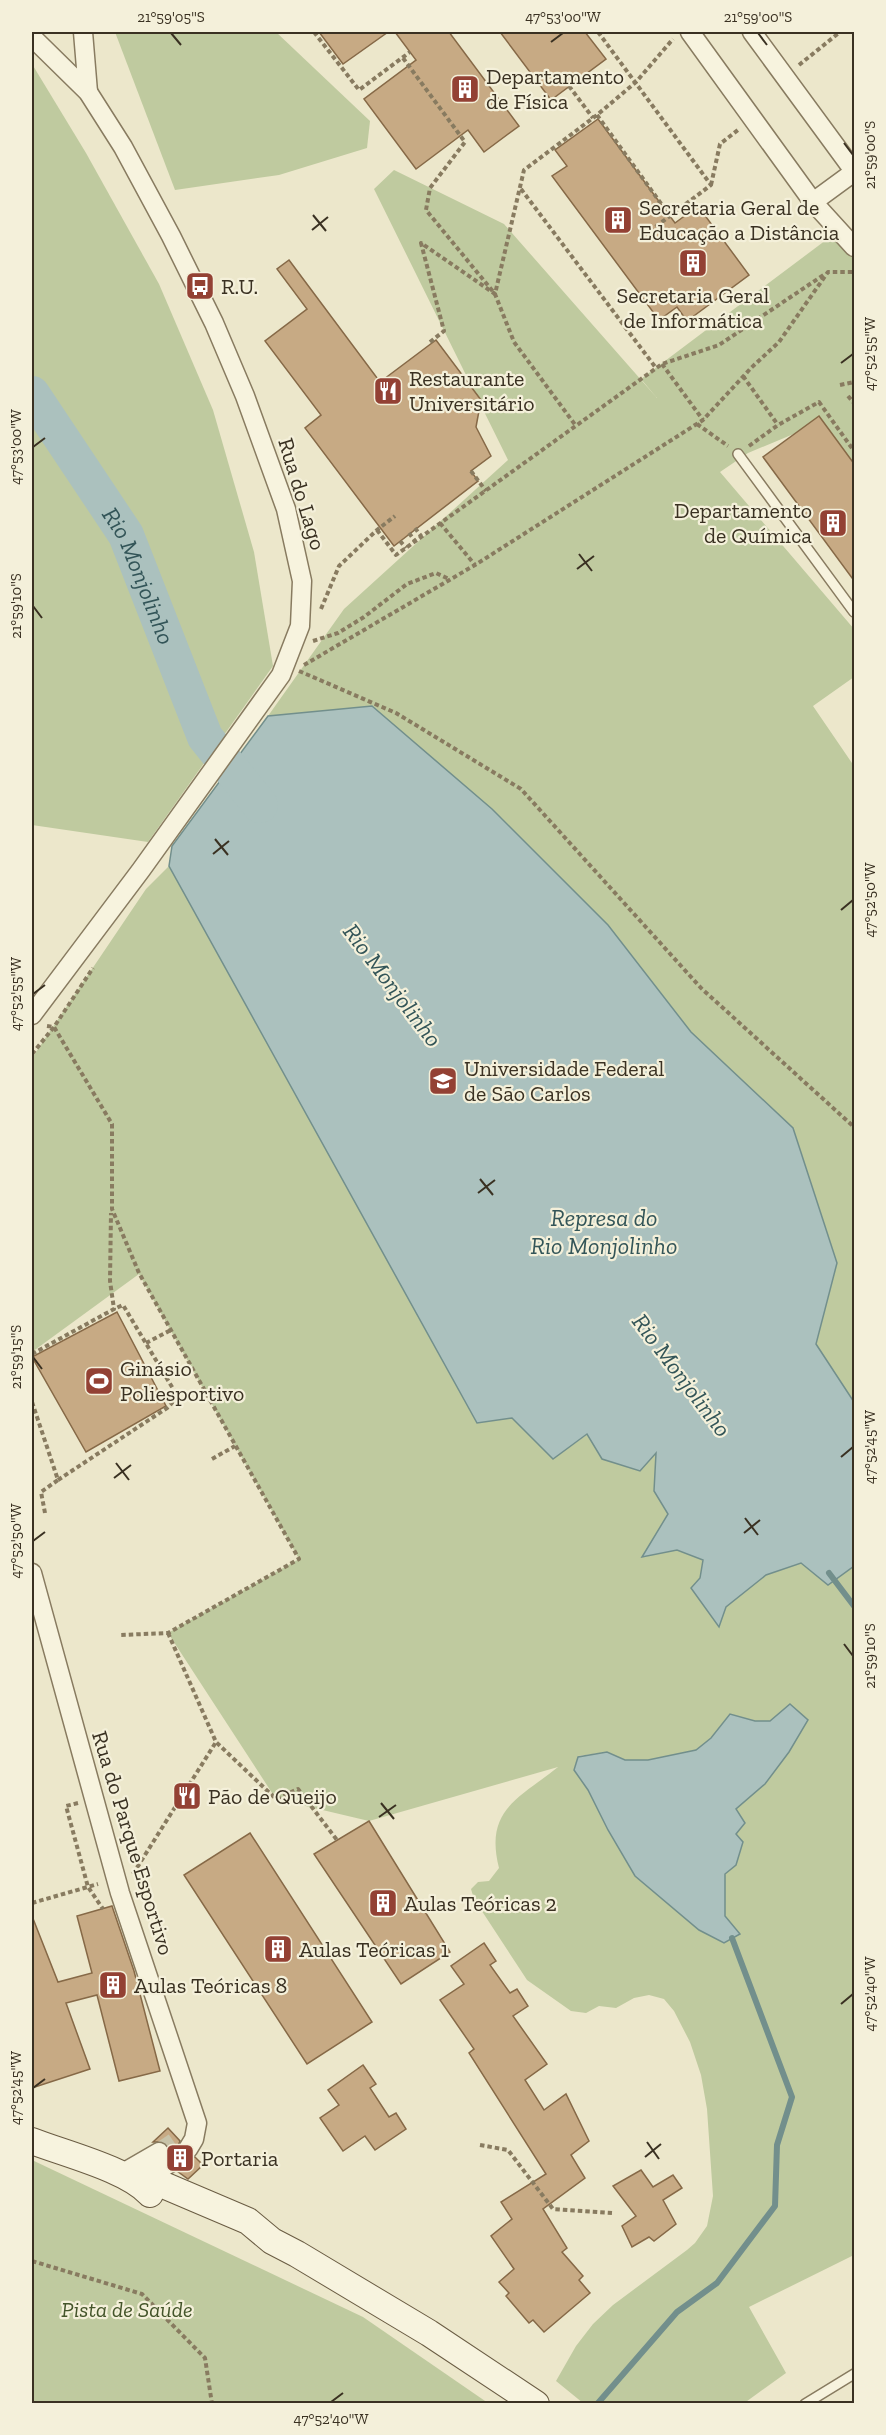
<svg xmlns="http://www.w3.org/2000/svg" width="886" height="2435" font-family="'Zilla Slab',serif">
<rect width="100%" height="100%" fill="#ece7cb"/>
<g fill="#bfca9f" fill-rule="evenodd">
<polygon points="115,32 276,32 370,121 367,148 279,175 175,190"/>
<polygon points="32,64 86,153 159,284 213,410 254,552 273,666 148,842 32,825"/>
<polygon points="394,170 504,224 657,398 641,379 830,237 854,252 854,465 796,433 748,453 720,472 854,629 854,677 813,706 854,766 854,1402 816,1344 837,1263 793,1128 691,1032 608,925 372,707 268,716 344,609 508,460 374,189"/>
<path d="M169,866l308,557 35,-5 41,41 35,-25 68,18 -2,39 14,23 -25,43 34,-8 26,11 -3,18 -9,10 28,38 7,-19 40,-32 35,-12 27,21 26,-18v689l-105,52 37,66 -43,31 -160,-1 -27,-22 20,-35 17,-22 20,-19 74,-55 8,-7 12,-17 6,-30 -6,-87 -6,-34 -11,-33 -16,-31 -10,-12 -15,-4 -15,3 -18,10 -17,-2 -13,7 -15,-2 -44,-31 -53,-81 -3,-10 7,-7 11,-1 10,-13c-15,-59 21,-70 59,-101l-189,54 -93,-22 -108,-166 131,-74 -160,-285 -107,78v-294l114,-169zM730,1714l25,7h16l-6,63 -29,25v25l-11,40v42l14,18 -15,9 -25,-13 -64,-54 -27,-46 -20,-40 -14,-20 4,-14 29,-4 18,8h23l48,-10 15,-12z"/>
<polygon points="32,2160 363,2317 488,2403 32,2403"/>
</g>
<g fill="#abc1be" stroke="#728f8c" stroke-width="1.5">
<polygon points="372,706 492,809 608,925 691,1032 793,1128 837,1263 816,1344 854,1402 854,1566 828,1585 801,1563 766,1575 726,1607 719,1627 691,1588 700,1578 703,1560 677,1550 642,1557 668,1514 654,1491 656,1453 640,1471 602,1459 587,1434 553,1459 512,1418 477,1423 169,866 172,846 268,716"/>
<polygon points="790,1704 808,1720 789,1752 765,1784 736,1809 745,1823 736,1834 743,1842 736,1865 725,1874 725,1916 740,1934 724,1943 699,1930 635,1876 608,1830 588,1790 574,1770 578,1757 607,1752 625,1760 648,1760 696,1750 711,1738 730,1714 755,1721 770,1721"/>
</g>
<g fill="none" stroke-linecap="round" stroke-linejoin="round">
<g stroke="#728f8c" stroke-width="6">
<polyline points="829,1573 854,1606"/>
<polyline points="598,2403 677,2312 717,2283 775,2206 777,2145 792,2097 732,1938"/>
</g>
<path stroke="#abc1be" stroke-width="36" id="s1" d="M32,394l94,141 79,202 55,68"/>
</g>
<g fill="#c7aa84" stroke="#866947" stroke-width="1.5">
<polygon points="319,32 388,32 343,64"/>
<polygon points="395,32 449,32 519,126 484,152 468,130 416,169 364,99 416,60"/>
<polygon points="500,32 585,32 606,59 551,100"/>
<polygon points="598,119 675,223 698,206 749,275 687,321 677,307 659,320 552,176 567,166 555,150"/>
<polygon points="289,260 380,382 436,340 481,400 476,427 491,456 471,471 478,481 394,546 305,428 321,415 265,341 307,309 277,269"/>
<polygon points="819,416 855,465 855,582 763,457"/>
<polygon points="117,1312 166,1406 86,1452 32,1357"/>
<polygon points="369,1821 450,1952 401,1984 314,1854"/>
<polygon points="250,1833 372,2022 307,2064 184,1875"/>
<polygon points="112,1906 134,1971 160,2071 119,2081 97,1995 66,2003 90,2069 32,2088 32,1916 58,1982 92,1973 77,1916"/>
<polygon points="484,1943 496,1961 490,1965 510,1993 517,1989 528,2006 513,2016 547,2064 525,2080 544,2110 566,2094 589,2141 571,2155 585,2178 543,2209 567,2248 562,2252 583,2276 579,2280 590,2293 544,2332 533,2320 529,2323 506,2296 509,2293 499,2282 514,2269 491,2236 512,2219 501,2202 546,2174 469,2053 474,2049 440,2000 464,1984 451,1966"/>
<polygon points="363,2065 376,2084 370,2088 389,2117 396,2113 406,2129 375,2150 365,2136 343,2151 320,2118 339,2105 328,2090"/>
<polygon points="168,2128 180,2141 177,2148 179,2155 187,2160 195,2157 203,2165 188,2179 177,2171 181,2163 179,2156 170,2152 164,2142 153,2142"/>
<polygon points="641,2170 653,2187 673,2175 682,2188 663,2200 676,2224 654,2241 649,2237 632,2247 622,2226 636,2216 613,2186"/>
</g>
<g fill="none" stroke-linecap="round" stroke-linejoin="round">
<polyline stroke="#c8c3a9" stroke-width="18" stroke-dasharray="18 9" stroke-linecap="butt" points="159,2152 178,2139"/>
<g stroke="#887b60" stroke-width="12">
<g id="lane">
<polyline points="738,454 854,612"/>
<polyline points="805,2404 854,2374"/>
</g>
</g>
<g stroke="#887b60" stroke-width="21">
<g id="street">
<polyline points="83,32 88,92"/>
<polyline points="690,32 813,202 854,247"/>
<polyline points="752,32 854,171"/>
<polyline points="32,37 88,92 123,147 171,236 214,323 245,396 286,509 302,581 300,626 281,675 141,870 32,1015"/>
<polyline points="813,202 854,172"/>
<polyline points="32,1573 120,1893 197,2123 194,2139 188,2149"/>
<polyline points="121,2174 159,2152"/>
<polyline points="140,2183 170,2163"/>
</g>
</g>
<g stroke="#6a5c43" stroke-width="28">
<g id="secondary">
<path d="M32,2141c33,13 95,28 118,53"/>
<polyline points="140,2183 161,2184 248,2221 272,2241 297,2254 429,2333 536,2404"/>
</g>
</g>
<g stroke="#887b60" stroke-width="4" stroke-dasharray="4.5 3" stroke-linecap="butt">
<polyline points="314,32 359,90 410,52"/>
<polyline points="598,32 711,185 650,231"/>
<polyline points="403,58 465,142 430,188 426,210 495,294 514,342 576,426"/>
<polyline points="799,65 840,32"/>
<polyline points="569,86 593,118"/>
<polyline points="597,115 670,216"/>
<polyline points="711,185 720,144 738,130"/>
<polyline points="521,189 656,368"/>
<polyline points="430,342 444,331 421,243 495,294 524,170 597,115 636,82 673,39"/>
<polyline points="662,364 703,420"/>
<polyline points="743,376 778,425"/>
<polyline points="840,385 854,382"/>
<polyline points="848,396 854,403"/>
<polyline points="697,424 728,446"/>
<polyline points="749,446 778,425 819,402 854,451"/>
<polyline points="471,471 486,491"/>
<polyline points="440,523 475,565"/>
<polyline points="415,528 421,536"/>
<polyline points="377,530 396,555 662,364 719,345 825,274"/>
<polyline points="409,533 415,541"/>
<polyline points="400,541 406,548"/>
<polyline points="321,609 339,566 377,530 395,516"/>
<polyline points="313,641 338,633 364,617 407,584 436,573 449,579"/>
<polyline points="304,665 475,565 703,420 751,368 779,342 828,272 854,272"/>
<polyline points="299,671 396,713 521,789 701,988 854,1127"/>
<polyline points="47,1026 54,1027 112,1124 112,1209 139,1273 299,1559 168,1633 121,1635"/>
<polyline points="32,1054 54,1027 93,968"/>
<polyline points="146,1343 171,1330"/>
<polyline points="32,1354 114,1309 110,1281 111,1213"/>
<polyline points="32,1402 58,1480 41,1492 45,1513"/>
<polyline points="212,1459 235,1446"/>
<polyline points="58,1480 167,1408 178,1397 123,1305 114,1309"/>
<polyline points="168,1633 216,1742 276,1799 298,1789 337,1840"/>
<polyline points="78,1803 66,1806 88,1887 103,1909"/>
<polyline points="133,1874 216,1742"/>
<polyline points="32,1903 98,1884"/>
<polyline points="480,2145 508,2150 553,2209 612,2213"/>
<polyline points="32,2261 142,2294 205,2358 212,2404"/>
</g>
<use href="#lane" stroke="#f7f3de" stroke-width="9"/>
<use href="#street" stroke="#f7f3de" stroke-width="18"/>
<use href="#secondary" stroke="#f7f3de" stroke-width="26"/>
</g>
<path fill="none" stroke="#3a3122" stroke-width="2" d="M171,33l10,12M758,33l9,12M551,42l12,-9M844,143l9,12M313,215l13,16M312,230l16,-13M841,363l12,-9M33,447l12,-9M579,554l13,17M577,569l17,-13M33,606l9,12M215,839l13,16M213,854l16,-13M841,910l12,-10M33,994l12,-9M480,1179l13,16M478,1193l17,-13M33,1357l9,12M841,1457l12,-10M116,1463l13,17M114,1478l17,-13M745,1518l13,17M744,1533l16,-13M33,1541l12,-9M844,1644l9,12M381,1803l13,16M379,1817l17,-12M841,2004l12,-10M33,2088l12,-9M647,2142l12,17M645,2157l16,-13M331,2402l12,-9"/>
<defs>
<g id="building-square" transform="scale(1.5)"><rect x="-9" y="-9" width="18" height="18" rx="4" fill="#934134" stroke="#f4f0da"/><path d="M-4-6H4V6H1V3H-1V6H-4ZM-2.5-4.3h1.7v1.8h-1.7ZM.8-4.3h1.7v1.8H.8ZM-2.5-1h1.7V.8h-1.7ZM.8-1h1.7V.8H.8Z" fill="#fff"/></g>
<g id="bus-square" transform="scale(1.5)"><rect x="-9" y="-9" width="18" height="18" rx="4" fill="#934134" stroke="#f4f0da"/><path d="M-5-6H5V4H4V6H2V4H-2V6H-4V4H-5ZM-3.5-4V0h7V-4ZM-3.5 1.2v1.5H-2V1.2ZM2 1.2v1.5H3.5V1.2Z" fill="#fff"/></g>
<g id="restaurant-square" transform="scale(1.5)"><rect x="-9" y="-9" width="18" height="18" rx="4" fill="#934134" stroke="#f4f0da"/><path d="M-5-6h1v4h1v-4h1v4h1v-4h1v5L-1.5 .5V6h-2V.5L-5-1ZM5-6V6H3V1.5H1.5Q1.5-4 5-6Z" fill="#fff"/></g>
<g id="university-square" transform="scale(1.5)"><rect x="-9" y="-9" width="18" height="18" rx="4" fill="#934134" stroke="#f4f0da"/><path d="M0-5L7-2L0 1L-7-2ZM-4 1L0 2.5L4 1V4Q0 6-4 4Z" fill="#fff"/></g>
<g id="stadium-square" transform="scale(1.5)"><rect x="-9" y="-9" width="18" height="18" rx="4" fill="#934134" stroke="#f4f0da"/><path d="M0-5a6.5 5 0 1 0 0 10a6.5 5 0 1 0 0-10ZM-3.5-1.8h7v3.6h-7Z" fill="#fff"/></g>
</defs>
<g fill-rule="evenodd">
<use href="#building-square" x="465" y="89"/>
<use href="#building-square" x="618" y="220"/>
<use href="#building-square" x="693" y="263"/>
<use href="#bus-square" x="200" y="286"/>
<use href="#restaurant-square" x="388" y="391"/>
<use href="#building-square" x="833" y="523"/>
<use href="#university-square" x="443" y="1081"/>
<use href="#stadium-square" x="99" y="1381"/>
<use href="#restaurant-square" x="187" y="1796"/>
<use href="#building-square" x="383" y="1903"/>
<use href="#building-square" x="278" y="1949"/>
<use href="#building-square" x="113" y="1985"/>
<use href="#building-square" x="180" y="2158"/>
</g>
<g text-anchor="middle" dominant-baseline="central" stroke-width="4.5" stroke-linejoin="round" paint-order="stroke">
<g font-size="22" fill="#3a3122" stroke="#f4f0da" text-anchor="start">
<text x="486" y="76">Departamento<tspan x="486" dy="25">de Física</tspan></text>
<text x="639" y="207">Secretaria Geral de<tspan x="639" dy="25">Educação a Distância</tspan></text>
<text x="221" y="286">R.U.</text>
<text x="693" y="295" text-anchor="middle">Secretaria Geral<tspan x="693" dy="25">de Informática</tspan></text>
<text x="409" y="378">Restaurante<tspan x="409" dy="25">Universitário</tspan></text>
<text x="812" y="510" text-anchor="end">Departamento<tspan x="812" dy="25">de Química</tspan></text>
<text x="464" y="1068">Universidade Federal<tspan x="464" dy="25">de São Carlos</tspan></text>
<text x="120" y="1368">Ginásio<tspan x="120" dy="25">Poliesportivo</tspan></text>
<text x="208" y="1796">Pão de Queijo</text>
<text x="404" y="1903">Aulas Teóricas 2</text>
<text x="299" y="1949">Aulas Teóricas 1</text>
<text x="134" y="1985">Aulas Teóricas 8</text>
<text x="201" y="2158">Portaria</text>
</g>
<g font-size="22" fill="#3a3122" stroke="#f4f0da">
<text transform="translate(302 494) rotate(73)">Rua do Lago</text>
<text transform="translate(133 1843) rotate(73)">Rua do Parque Esportivo</text>
</g>
<g font-size="22" font-style="italic" fill="#44552a" stroke="#f4f0da">
<text x="127" y="2309">Pista de Saúde</text>
</g>
<g font-size="24" font-style="italic" fill="#335558" stroke="#f4f0da">
<text stroke="none"><textPath href="#s1" startOffset="212">Rio Monjolinho</textPath></text>
<text transform="translate(393 985) rotate(53)">Rio Monjolinho</text>
<text x="604" y="1217">Represa do<tspan x="604" dy="28">Rio Monjolinho</tspan></text>
<text transform="translate(682 1375) rotate(53)">Rio Monjolinho</text>
</g>
</g>
<rect width="886" height="2435" fill="none" stroke="#f4f0da" stroke-width="66"/>
<rect x="33" y="33" width="820" height="2369" fill="none" stroke="#3a3122" stroke-width="2"/>
<g font-size="15" text-anchor="middle" fill="#3a3122">
<text x="171" y="22">21°59'05"S</text>
<text x="563" y="22">47°53'00"W</text>
<text x="758" y="22">21°59'00"S</text>
<text transform="translate(870 155) rotate(-90)" y="5">21°59'00"S</text>
<text transform="translate(870 354) rotate(-90)" y="5">47°52'55"W</text>
<text transform="translate(16 447) rotate(-90)" y="5">47°53'00"W</text>
<text transform="translate(16 606) rotate(-90)" y="5">21°59'10"S</text>
<text transform="translate(870 900) rotate(-90)" y="5">47°52'50"W</text>
<text transform="translate(16 994) rotate(-90)" y="5">47°52'55"W</text>
<text transform="translate(16 1357) rotate(-90)" y="5">21°59'15"S</text>
<text transform="translate(870 1447) rotate(-90)" y="5">47°52'45"W</text>
<text transform="translate(16 1541) rotate(-90)" y="5">47°52'50"W</text>
<text transform="translate(870 1656) rotate(-90)" y="5">21°59'10"S</text>
<text transform="translate(870 1994) rotate(-90)" y="5">47°52'40"W</text>
<text transform="translate(16 2088) rotate(-90)" y="5">47°52'45"W</text>
<text x="331" y="2424">47°52'40"W</text>
</g>
</svg>
